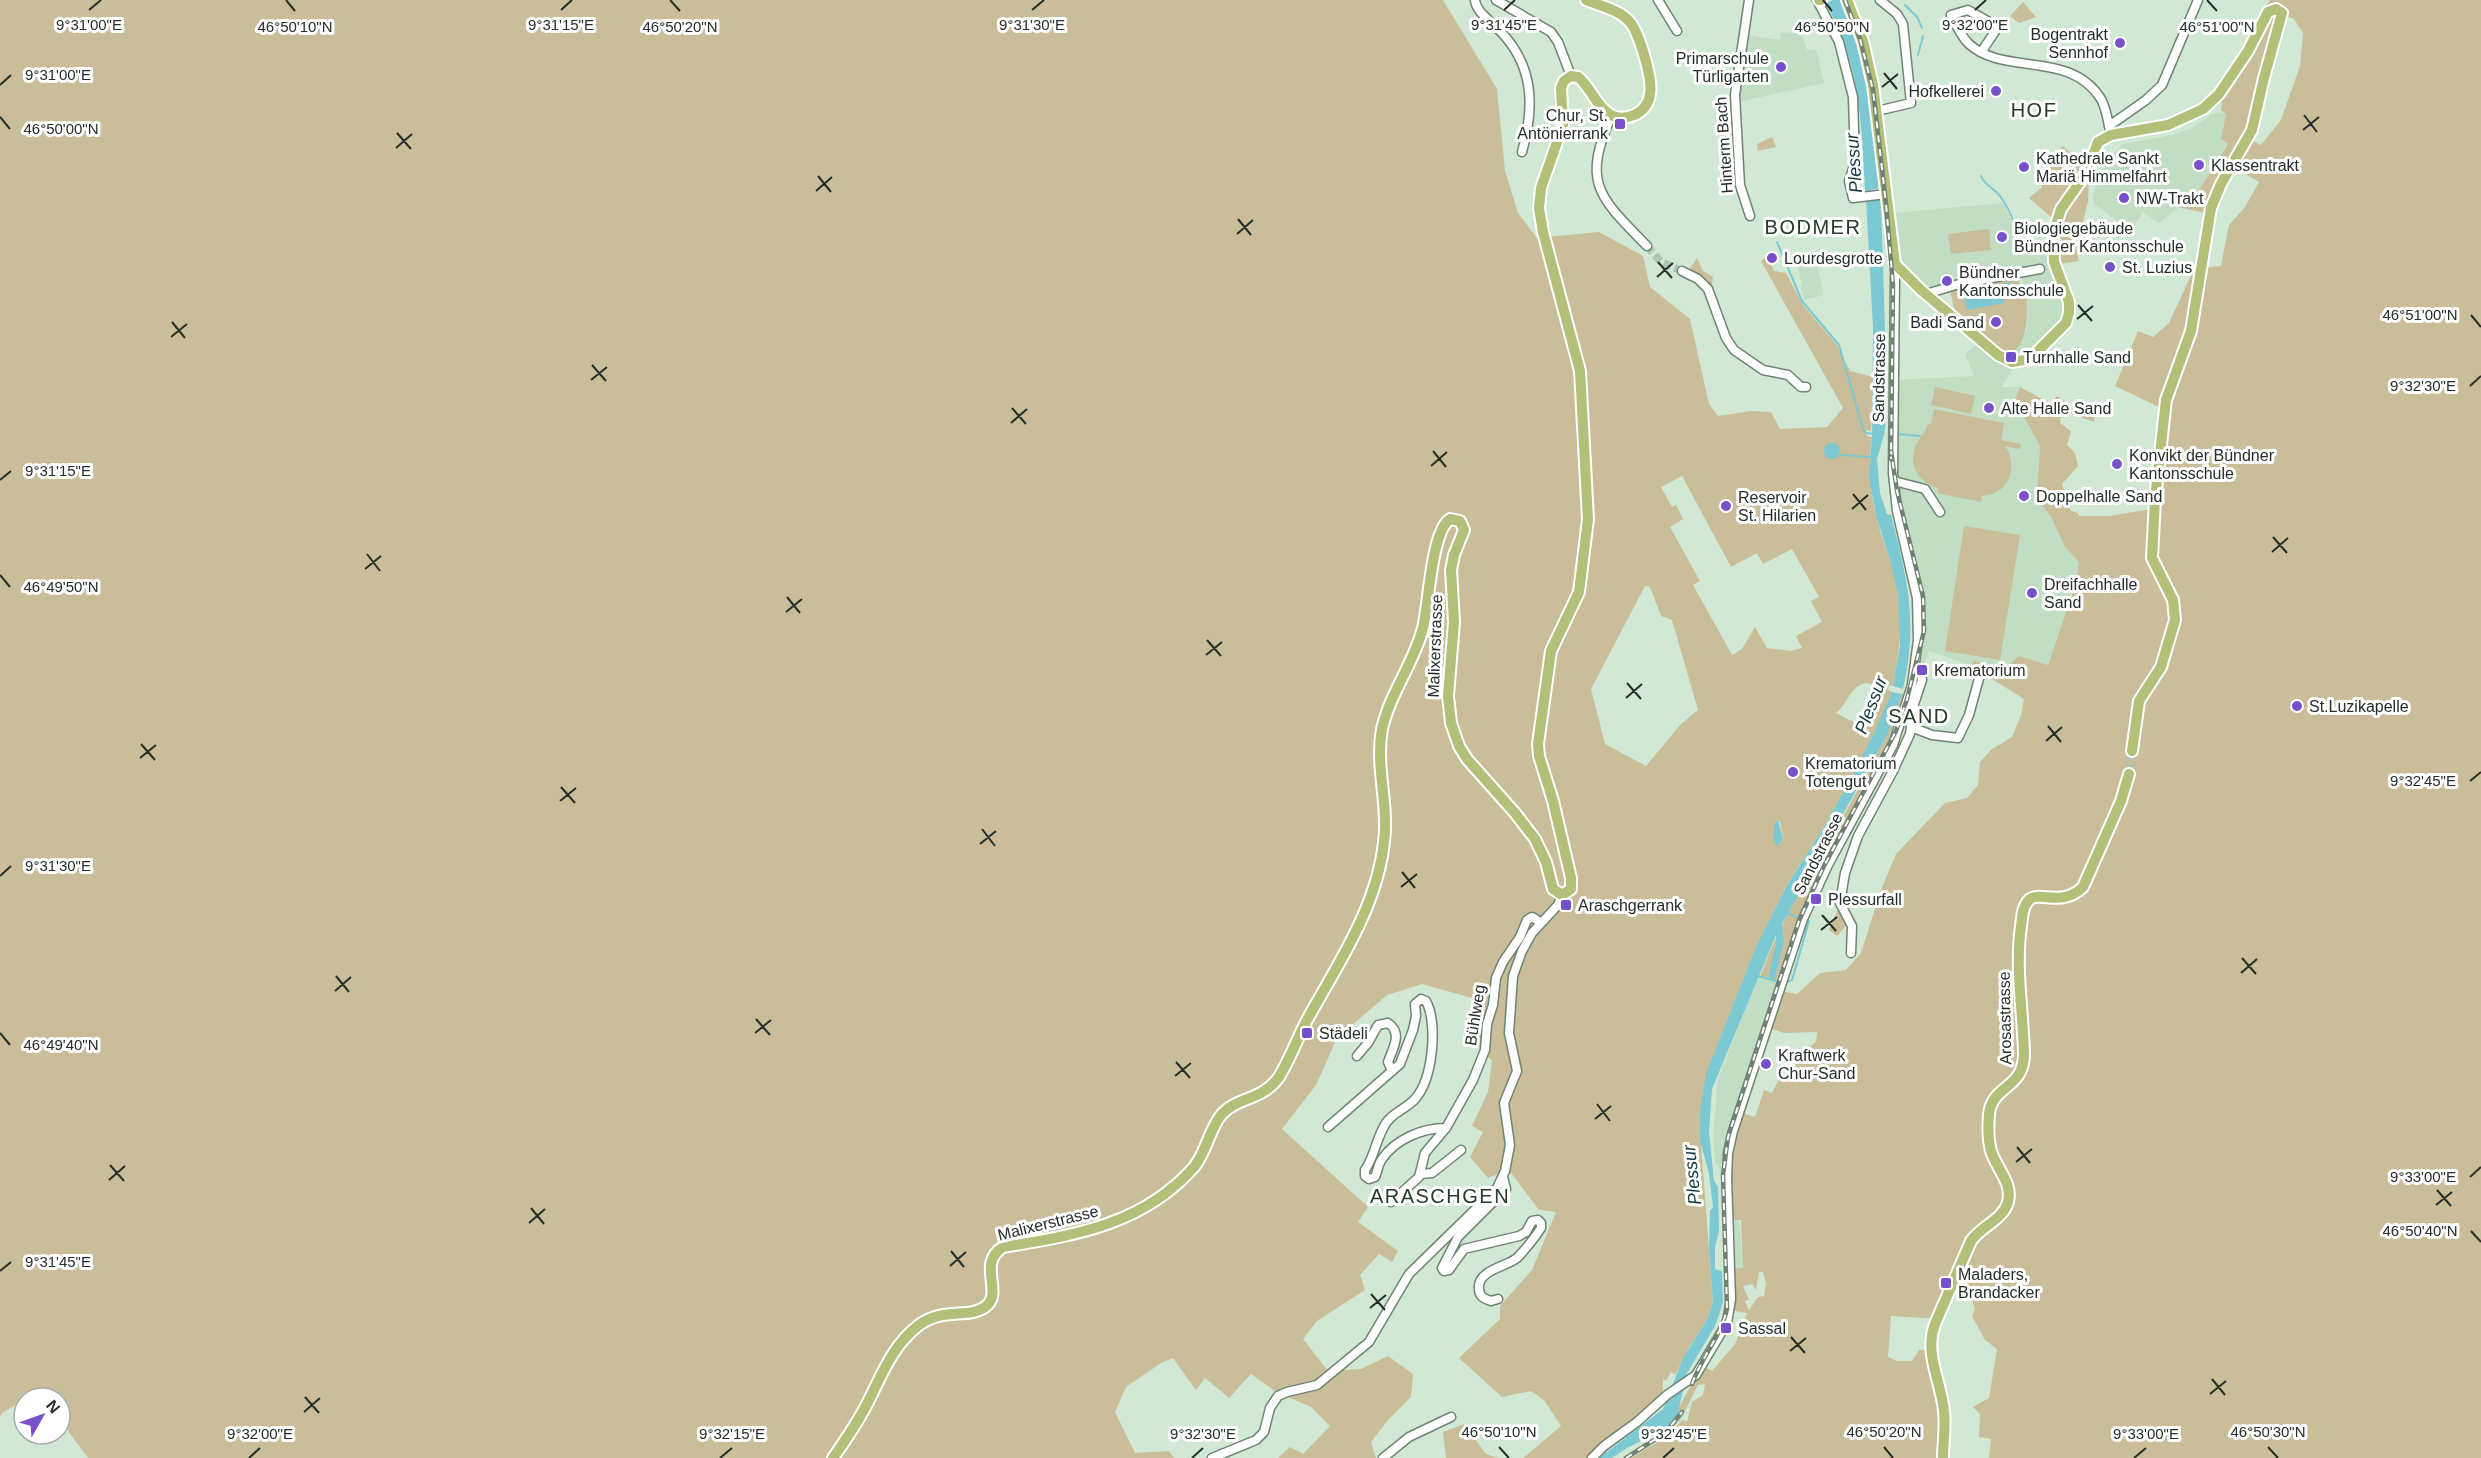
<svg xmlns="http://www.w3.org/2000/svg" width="2481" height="1458" font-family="Helvetica,sans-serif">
<rect width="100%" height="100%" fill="#d1e9d4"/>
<g fill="#c1dec5">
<polygon points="1799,32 1803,37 1807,50 1816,49 1824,83 1739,102 1738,89 1747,35 1780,40 1781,33"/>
<polygon points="2222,112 2226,114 2221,139 2228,143 2197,193 2159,223 2143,212 2131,231 2094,204 2093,197 2097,178 2115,151 2123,144 2172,135 2192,128 2212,114"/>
<polygon points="2003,203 2014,224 2018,225 2024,250 2047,247 2052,272 2063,295 2065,314 2060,325 2029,354 2020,356 2010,353 2027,330 2026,292 2021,273 1926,291 1902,263 1894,213"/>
<polygon points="1815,256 1824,295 1805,300 1800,286 1802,284 1796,261"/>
<polygon points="1979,343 2013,368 2002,387 2020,387 2015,400 2040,446 2037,499 2051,517 2065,547 2079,562 2075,585 2048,665 2002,671 1975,660 1971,666 1929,651 1924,666 1919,665 1920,640 1897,494 1899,486 1893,380 1974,376 1965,354"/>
<polygon points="1886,746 1891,749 1812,897 1733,1131 1743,1269 1730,1310 1710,1349 1708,1347 1721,1322 1726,1301 1720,1170 1715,1162 1713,1134 1718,1079 1755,985 1760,977 1776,981 1810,889"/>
<polygon points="1679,1411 1684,1413 1682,1419 1660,1441 1631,1458 1622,1458 1661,1434"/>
</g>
<g fill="#cabd99" fill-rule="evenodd">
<path d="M0,0h1443l54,89 8,82 13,42 19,25 62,-6 44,24 7,31 40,32 19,85 9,12 33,-5 20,1 9,17 47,-2 16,-19 -82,-147 6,-5 7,15 12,2 17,32 34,40 13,26 23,6 -2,54 -5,-1 1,6 5,1c-4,30 -2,57 6,86 5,20 14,38 18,58 8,35 4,70 -3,105l-4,-1 -1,5 4,2 -1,3c-17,45 -42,88 -66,130 -12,21 -27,41 -39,62 -22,42 -40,85 -57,130 -16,39 -29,70 -29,114l13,172 -6,17 -20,31 -12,24 -4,-3 -5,9 -3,-2v11l-3,7 -72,61h-65l38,-32 -17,-26 -13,-9 -29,6 -43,-39 41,-39v-13l32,-36 24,-58 -17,-2 -27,-36 -7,-3 -17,7 -18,-21 13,-25 -11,-6 16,-34 4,-31 -14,-15 -6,-48 -50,-14 -35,11 -50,43 -21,47 -34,44 86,78 -10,15 40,29 -6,11 -13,-8 -19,21 5,15 -48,31 -14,18 25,32 33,-2 27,-13 25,18 -2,23 -23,23 -17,22 5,16h-98l12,-11 13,7 27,-28 -19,-19 -35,-15 -25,-18 -22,24 -24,-20 -9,12 -23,-32 -12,5 -35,24 -11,25 20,41 34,-2 5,7h-1086l-28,-38v-22h-16l-5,-7 -37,22 -2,4zM1682,476l49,91 26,-14 6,11 29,-15 27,48 -8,4 11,21 -26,14 6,12 -11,3 -24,-3 -12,-21 -13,22 -10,6 -39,-70 7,-4 -30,-54 13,-8 -7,-14 -4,2 -11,-20zM1645,586l5,1 11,29 11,4 26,90 -17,14 -35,42 -41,-22 -14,-55zM1867,683l19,4 -21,41 -29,-15c12,-9 14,-28 31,-30zM1777,820l3,2 3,17 -1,2 -7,3v-20z"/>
<path d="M2270,0h211v1458h-492l2,-19 -12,-2 1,-23 -7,-7 16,-9 8,-49 -12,-9 -13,-24 3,-7 -7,-21 -16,-3 -14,34 -47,-3 -3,41 9,4h15l7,-11h12l11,48 1,60h-312l29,-17 23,-21 4,2 5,-20 11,-7 2,-11 -7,1 -14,28 -6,-3c8,-17 16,-29 24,-45l10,6 23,-27 12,-31 -17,-3v-41l13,-1 -2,-48h-13l-1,-42 12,-66 16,5 9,-27 8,3 7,-14 16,-12 4,-11 17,-14 1,-10 -33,1 -18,-6 13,-36 18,3 23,-21 26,-3 15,-17 20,-63 15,-36 49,-51 22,-5 11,-13 2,-23 12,-13 20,-12 9,-22 3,-16 -53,-33 3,-6 28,11 17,-15 29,9 27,-79 4,-24 -14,-15 -14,-30 -14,-18 3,-53 -25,-46 5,-13 30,16 7,-7 26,20 13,-9 -2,15 -32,-12 -2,13 11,8 -4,14 8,8 3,13 -16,18 9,27 7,2 1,3h31l41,-7 10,-101 -46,-22 23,-55 15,6 16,-14 25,-54 27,-3 8,-41 16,-18 14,-25 -28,-16 -21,48 -33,-7 20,-14 31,-49 -7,-5 5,-25 -5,-4 1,-7 -6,-6 54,-86 -4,-5zM2283,16l11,3 9,14 -3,33 -19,54 -20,25 -13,-6zM1759,1272h4l3,12 -2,12 -6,1 -9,13 -4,-9 4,-1 -6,-14 9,-2 4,6z"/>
<polygon points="2023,2 2036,17 2019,23 2010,16"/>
<polygon points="1772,137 1776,147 1758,151 1757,144"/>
<polygon points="2062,146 2086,164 2052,218 2029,198 2042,187 2039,179"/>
<polygon points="2089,177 2088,202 2076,249 2079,261 2060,264 2056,242 2066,210"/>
<polygon points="1989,229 1991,250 1951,254 1948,234"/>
<polygon points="1697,258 1703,271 1713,277 1711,291 1688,272"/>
<path d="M2012,277l7,2 2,11 5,2c1,18 5,58 -21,62l-50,-40 -5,-25z"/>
<polygon points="1935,387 1975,396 1971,414 1931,405"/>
<path d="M1934,409l70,14 -3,17 20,4 -1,5 -15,-3c14,21 5,48 -23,50l-1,6 -44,-9 1,-5c-19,-5 -31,-24 -22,-43 4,-8 9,-12 12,-21h3z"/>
<polygon points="1964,526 2020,535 2000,660 1945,651"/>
<path d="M1902,694l3,1 -19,51 -76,143 -34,92 -16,-4c36,-100 108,-183 142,-283z"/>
<polygon points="1840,905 1850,921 1837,936 1829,930"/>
<polygon points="1464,1424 1486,1454 1498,1458 1446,1458 1443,1432"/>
</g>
<g fill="#7dc9d3">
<path d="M1833,0h7c27,61 33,122 40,188l-15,3c-3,-66 -5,-129 -39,-187z"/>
<path d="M1879,198l2,1 6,195 -2,37 -8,28 3,34 7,21 4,1c17,65 27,108 12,174l-10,-3 7,-40 -2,-53 -8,-33 -14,-44 -7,-39 3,-41 1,-108 -7,-129z"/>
<polygon points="2010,282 2012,295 2003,297 2004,303 1967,310 1963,292"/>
<circle cx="1832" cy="451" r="8"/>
<polygon points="1892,692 1902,694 1888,733 1777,933 1712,1089 1709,1132 1714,1181 1718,1187 1719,1231 1715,1247 1715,1269 1722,1271 1723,1302 1720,1312 1715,1326 1686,1375 1678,1414 1665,1429 1627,1448 1612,1458 1599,1458 1663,1409 1683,1358 1707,1320 1713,1303 1709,1248 1710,1211 1713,1207 1709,1174 1700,1140 1700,1111 1706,1074 1757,945 1786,887 1824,827 1852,777 1874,733"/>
<path d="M1778,820l5,19 -6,7c-5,-5 -3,-16 -2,-23z"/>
</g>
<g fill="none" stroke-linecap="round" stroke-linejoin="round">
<g stroke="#7dc9d3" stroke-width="2">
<polyline points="1905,5 1917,17 1922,28"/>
<polyline points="1918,55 1923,36"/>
<path d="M1981,176c4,10 13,12 19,20 14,19 18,37 22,58"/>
<polyline points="1777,242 1802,301 1839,345 1863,429 1866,433 1875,434"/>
<polyline points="1896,434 1920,436"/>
<polyline points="1841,455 1871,457"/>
<polyline points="1787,913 1798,918"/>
<polyline points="1757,976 1776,981"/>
<polyline points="1784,983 1792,980 1809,921"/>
</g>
<polyline stroke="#7dc9d3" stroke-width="7" points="1772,976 1780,943 1778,920"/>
<polyline stroke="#afc4b1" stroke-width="8" stroke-dasharray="8 4" stroke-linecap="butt" points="1647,246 1661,262 1682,271"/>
<polyline stroke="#afc4b1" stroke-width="10" stroke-dasharray="10 5" stroke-linecap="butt" points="2129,774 2132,751"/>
<g stroke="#6f8471" stroke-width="11">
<g id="minor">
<path d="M1475,0c1,12 15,20 23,29 36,35 37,77 24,123"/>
<polyline points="1496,0 1551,32 1558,42 1571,76"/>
<polyline points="1658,0 1677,31"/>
<polyline points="1749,0 1735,95 1740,185 1750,216"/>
<polyline points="1817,0 1839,42 1853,97 1855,163 1849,181 1853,198 1886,194"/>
<path d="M1984,48l14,-21 -30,-17 -17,5c5,10 10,21 17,28 35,34 102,6 133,56 6,11 7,24 10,36"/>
<polyline points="1877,111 1911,103 1903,24 1897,14 1880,0"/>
<path d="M1612,115c-31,68 -13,82 35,131"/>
<polyline points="2109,126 2146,100 2162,85 2198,0"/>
<polyline points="1682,271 1698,279 1708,289 1726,338 1734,350 1763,370 1788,375 1801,387 1806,387"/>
<polyline points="1926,294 1959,284 2040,269"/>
<polyline points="1894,481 1925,489 1940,512"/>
<polyline points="1911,727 1932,735 1958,738 1969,715 1980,675"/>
<polyline points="1851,953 1852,926 1840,903 1845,873 1858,836 1893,771 1910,734 1914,704 1922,680 1921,674 1915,671"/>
<path d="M1357,1056l11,-13 10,-18 10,-2c15,10 5,25 0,39l4,9"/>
<path d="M1328,1127l72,-63 13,-34 3,-14 -1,-12 6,-5 5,2c12,23 7,78 -11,98 -9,10 -22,13 -29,24 -10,15 -11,33 -21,47v6l4,3 6,-2c3,-6 3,-13 7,-18 14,-20 40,-31 64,-31"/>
<polyline points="1421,1174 1432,1173 1461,1150"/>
<polyline points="1391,1202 1419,1177 1425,1153 1446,1128 1473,1080 1485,1050 1487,1024 1493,1005 1496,978 1503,962 1520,937 1527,920 1532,917 1540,922"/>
<path d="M1498,1299l-7,2c-6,-2 -12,-4 -12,-12 -2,-19 27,-22 38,-31 7,-7 19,-22 24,-30v-5l-3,-3 -6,1 -6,11 -7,4 -55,13 -15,21 -5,1 -2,-3 16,-31 48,-48 -3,-12"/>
<polyline points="1212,1458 1256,1440 1264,1432 1270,1408 1278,1396 1287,1392 1317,1385 1369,1342 1409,1274 1497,1188 1505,1171 1510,1145 1504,1103 1517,1071 1509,1033 1513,976 1522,951 1532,933 1558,905 1562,895"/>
<polyline points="1383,1458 1409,1437 1451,1417"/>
<polyline points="1592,1458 1604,1446 1637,1422 1667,1395 1696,1375 1727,1323 1731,1299 1727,1178 1728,1153 1733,1131 1803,919 1828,865 1893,745 1912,685 1918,640 1917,598 1897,511 1893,473 1895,277 1897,267"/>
</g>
</g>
<g stroke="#fff" stroke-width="14">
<g id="major">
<polyline points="1819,0 1821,0"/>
<polyline points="1847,0 1863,41 1873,85 1895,264 1921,290 1998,355 2012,362 2030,359 2066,323 2069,313 2069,302 2054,262 2053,234 2061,209 2087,172 2098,142 2111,135 2168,125 2203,109 2219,94 2248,51 2268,12 2276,9 2282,13 2264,78 2252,130 2221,184 2211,208 2191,331 2166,400 2155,499 2152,558 2173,600 2175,620 2161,667 2139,701 2132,751"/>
<path d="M833,1458c13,-19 26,-37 36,-58 14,-28 24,-55 50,-75 24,-18 49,-6 66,-18 20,-14 -9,-43 18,-60 72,-12 140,-22 191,-80 13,-16 15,-38 28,-53 15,-17 40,-13 57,-37 11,-18 18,-38 28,-57 31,-56 70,-113 77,-178 5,-38 -9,-76 -2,-113 8,-36 32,-66 41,-101 6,-23 8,-96 27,-109l10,2 4,9 -10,25 -3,15 3,52 -6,74 3,27 8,23 8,13 48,54 20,26 11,23 7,27 9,6 9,-6v-11l-18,-77 -14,-45 -1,-12 13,-93 28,-59 9,-73 -8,-148 -37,-139 -4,-24 2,-20 22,-63 -2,-37 3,-7 7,-5 7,1c13,10 18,30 33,38 7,4 16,3 23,0 8,-3 15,-11 16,-21 3,-14 -11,-64 -22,-74 -11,-11 -28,-14 -42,-20"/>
<path d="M1943,1458c0,-16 3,-31 1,-47 -3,-30 -20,-57 -9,-87l36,-83c10,-15 32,-21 37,-39 5,-19 -12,-34 -17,-51 -3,-11 -3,-25 -2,-37 3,-29 35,-25 35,-60 -1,-43 -9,-85 -3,-128 1,-7 1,-16 5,-22 9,-18 34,6 57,-17l38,-86 8,-27"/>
</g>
</g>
<use href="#minor" stroke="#fff" stroke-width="8"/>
<use href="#major" stroke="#b3c079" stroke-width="10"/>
<g stroke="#718173" stroke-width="4.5">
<g id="rail">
<polyline points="1845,0 1860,39 1873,90 1886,204 1893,285 1891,459"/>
<path d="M1692,1384c9,-26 29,-48 35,-75l-4,-134 5,-38 71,-216 24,-53 73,-137 11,-32 17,-68 -1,-35 -26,-105 -6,-40"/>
<polyline points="1626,1458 1665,1433 1682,1412"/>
</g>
</g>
<use href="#rail" stroke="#fff" stroke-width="2" stroke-dasharray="7" stroke-linecap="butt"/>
</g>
<path fill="none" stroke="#262f27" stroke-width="2" d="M286,0l9,11M670,0l10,11M1823,0l9,11M2207,0l10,11M89,10l12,-10M561,10l11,-10M1032,10l12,-10M1504,10l11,-10M1975,10l11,-10M1884,73l13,16M0,85l11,-10M1882,87l16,-13M2304,115l13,17M0,117l10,12M2303,130l16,-13M397,133l14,16M396,148l16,-14M818,176l13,16M816,191l16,-14M1238,219l13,16M1237,234l16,-14M1658,262l14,16M1657,277l16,-14M2078,305l14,16M2471,315l10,12M2077,319l16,-13M172,322l13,16M171,337l16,-13M592,365l14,16M591,380l16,-13M2470,386l11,-10M1012,408l14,16M1011,423l16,-14M1433,451l13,16M1431,466l16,-14M0,480l11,-9M1853,494l13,16M1852,509l16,-14M2273,537l14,16M2272,552l16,-14M367,554l13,17M365,569l16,-13M0,575l10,12M787,597l13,16M786,612l16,-13M1207,640l14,16M1206,655l16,-13M1627,683l14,16M1626,698l16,-14M2048,726l13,16M2046,741l16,-14M141,744l14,16M140,758l16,-13M2470,781l11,-9M561,787l14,16M560,801l16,-13M982,829l13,17M980,844l16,-13M1402,872l13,16M0,876l11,-10M1401,887l16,-13M1822,915l14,16M1821,930l16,-13M2242,958l14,16M2241,973l16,-14M336,976l13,16M335,991l16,-14M756,1019l14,16M0,1033l10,12M755,1033l16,-13M1176,1062l14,16M1175,1076l16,-13M1597,1104l13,17M1595,1119l16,-13M2017,1147l13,16M2016,1162l16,-13M110,1165l14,16M2470,1177l11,-10M109,1180l16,-14M2437,1190l14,16M2436,1205l16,-13M531,1208l13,16M529,1223l16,-14M2471,1231l10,11M951,1251l13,16M950,1266l16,-14M0,1271l11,-9M1371,1294l14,16M1370,1308l16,-13M1791,1337l14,16M1790,1351l16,-13M2212,1379l13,16M2210,1394l16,-13M305,1397l14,16M304,1412l16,-14M1499,1447l10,11M1884,1447l9,11M2268,1447l10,11M249,1458l11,-10M720,1458l12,-10M1192,1458l11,-10M1663,1458l11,-10M2134,1458l12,-10"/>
<g fill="#7751ca" stroke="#fff" stroke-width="2">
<circle cx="2120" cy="43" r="6"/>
<circle cx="1781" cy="67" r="6"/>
<circle cx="1996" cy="91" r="6"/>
<rect x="1614" y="118" width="12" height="12" rx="3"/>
<circle cx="2199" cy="165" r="6"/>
<circle cx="2024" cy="167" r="6"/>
<circle cx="2124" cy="198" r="6"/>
<circle cx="2002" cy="237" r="6"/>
<circle cx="1772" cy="258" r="6"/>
<circle cx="2110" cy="267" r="6"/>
<circle cx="1947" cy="281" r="6"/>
<circle cx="1996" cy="322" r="6"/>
<rect x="2005" y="351" width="12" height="12" rx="3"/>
<circle cx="1989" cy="408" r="6"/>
<circle cx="2117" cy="464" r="6"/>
<circle cx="2024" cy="496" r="6"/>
<circle cx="1726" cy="506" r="6"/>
<circle cx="2032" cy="593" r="6"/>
<rect x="1916" y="664" width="12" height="12" rx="3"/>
<circle cx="2297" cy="706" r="6"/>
<circle cx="1793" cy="772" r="6"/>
<rect x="1810" y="893" width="12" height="12" rx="3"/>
<rect x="1560" y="899" width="12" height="12" rx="3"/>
<rect x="1301" y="1027" width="12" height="12" rx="3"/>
<circle cx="1766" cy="1064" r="6"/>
<rect x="1940" y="1277" width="12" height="12" rx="3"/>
<rect x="1720" y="1322" width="12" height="12" rx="3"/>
</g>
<g text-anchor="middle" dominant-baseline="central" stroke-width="6" stroke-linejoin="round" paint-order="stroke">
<g font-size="16" fill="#262f27" stroke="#fff" text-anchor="start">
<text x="2108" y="34" text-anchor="end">Bogentrakt<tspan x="2108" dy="18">Sennhof</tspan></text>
<text x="1769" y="58" text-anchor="end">Primarschule<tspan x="1769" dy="18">Türligarten</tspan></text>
<text x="1984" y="91" text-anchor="end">Hofkellerei</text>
<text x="1608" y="115" text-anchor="end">Chur, St.<tspan x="1608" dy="18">Antönierrank</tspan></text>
<text x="2036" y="158">Kathedrale Sankt<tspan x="2036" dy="18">Mariä Himmelfahrt</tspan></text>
<text x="2211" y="165">Klassentrakt</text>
<text x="2136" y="198">NW-Trakt</text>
<text x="2014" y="228">Biologiegebäude<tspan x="2014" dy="18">Bündner Kantonsschule</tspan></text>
<text x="1784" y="258">Lourdesgrotte</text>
<text x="2122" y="267">St. Luzius</text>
<text x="1959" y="272">Bündner<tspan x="1959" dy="18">Kantonsschule</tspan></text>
<text x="1984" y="322" text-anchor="end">Badi Sand</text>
<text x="2023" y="357">Turnhalle Sand</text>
<text x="2001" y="408">Alte Halle Sand</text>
<text x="2129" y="455">Konvikt der Bündner<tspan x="2129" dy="18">Kantonsschule</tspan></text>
<text x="2036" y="496">Doppelhalle Sand</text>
<text x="1738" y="497">Reservoir<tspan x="1738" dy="18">St. Hilarien</tspan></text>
<text x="2044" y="584">Dreifachhalle<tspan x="2044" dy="18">Sand</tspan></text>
<text x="1934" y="670">Krematorium</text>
<text x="2309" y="706">St.Luzikapelle</text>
<text x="1805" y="763">Krematorium<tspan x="1805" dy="18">Totengut</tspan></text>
<text x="1828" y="899">Plessurfall</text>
<text x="1578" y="905">Araschgerrank</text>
<text x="1319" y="1033">Städeli</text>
<text x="1778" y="1055">Kraftwerk<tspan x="1778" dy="18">Chur-Sand</tspan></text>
<text x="1958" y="1274">Maladers,<tspan x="1958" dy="18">Brandacker</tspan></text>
<text x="1738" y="1328">Sassal</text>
</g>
<g font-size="16" fill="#262f27" stroke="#fff">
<text transform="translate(1724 145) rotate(-94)">Hinterm Bach</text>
<text transform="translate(1879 378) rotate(-89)">Sandstrasse</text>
<text transform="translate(1435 646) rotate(-88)">Malixerstrasse</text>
<text transform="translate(1818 854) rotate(-63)">Sandstrasse</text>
<text transform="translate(1475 1015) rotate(-81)">Bühlweg</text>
<text transform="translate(2005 1018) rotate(-91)">Arosastrasse</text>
<text transform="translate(1048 1223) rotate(-14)">Malixerstrasse</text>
</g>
<g font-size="18" font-style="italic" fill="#12383c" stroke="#fff">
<text transform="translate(1854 163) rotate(-94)">Plessur</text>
<text transform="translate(1871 705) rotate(-69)">Plessur</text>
<text transform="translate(1692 1175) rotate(-96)">Plessur</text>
</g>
<g font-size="20" letter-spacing="1.5" fill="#273b2a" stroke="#fff">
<text x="2034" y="110">HOF</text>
<text x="1813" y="227">BODMER</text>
<text x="1919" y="716">SAND</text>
<text x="1440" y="1196">ARASCHGEN</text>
</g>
</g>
<g font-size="15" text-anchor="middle" fill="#262f27" stroke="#fff" stroke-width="6" stroke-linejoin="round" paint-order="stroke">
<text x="89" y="30">9°31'00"E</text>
<text x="561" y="30">9°31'15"E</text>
<text x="1032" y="30">9°31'30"E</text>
<text x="1504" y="30">9°31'45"E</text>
<text x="1975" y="30">9°32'00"E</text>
<text x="295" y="32">46°50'10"N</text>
<text x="680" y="32">46°50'20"N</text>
<text x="1832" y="32">46°50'50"N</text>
<text x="2217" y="32">46°51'00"N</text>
<text x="58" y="80">9°31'00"E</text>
<text x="61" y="134">46°50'00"N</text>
<text x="2420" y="320">46°51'00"N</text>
<text x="2423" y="391">9°32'30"E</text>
<text x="58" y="476">9°31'15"E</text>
<text x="61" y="592">46°49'50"N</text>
<text x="2423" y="786">9°32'45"E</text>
<text x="58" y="871">9°31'30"E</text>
<text x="61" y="1050">46°49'40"N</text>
<text x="2423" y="1182">9°33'00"E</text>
<text x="2420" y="1236">46°50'40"N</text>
<text x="58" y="1267">9°31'45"E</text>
<text x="1499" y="1437">46°50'10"N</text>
<text x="1884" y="1437">46°50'20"N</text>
<text x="2268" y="1437">46°50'30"N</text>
<text x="260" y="1439">9°32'00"E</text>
<text x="732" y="1439">9°32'15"E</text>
<text x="1203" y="1439">9°32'30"E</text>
<text x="1674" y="1439">9°32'45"E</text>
<text x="2146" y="1439">9°33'00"E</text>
</g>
<g transform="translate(42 1416) rotate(50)"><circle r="28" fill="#ffffff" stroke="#a8aca9" stroke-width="1.5"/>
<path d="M0-4.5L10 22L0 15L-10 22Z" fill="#7751ca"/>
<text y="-9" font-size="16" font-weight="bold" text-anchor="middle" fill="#262f27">N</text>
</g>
</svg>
